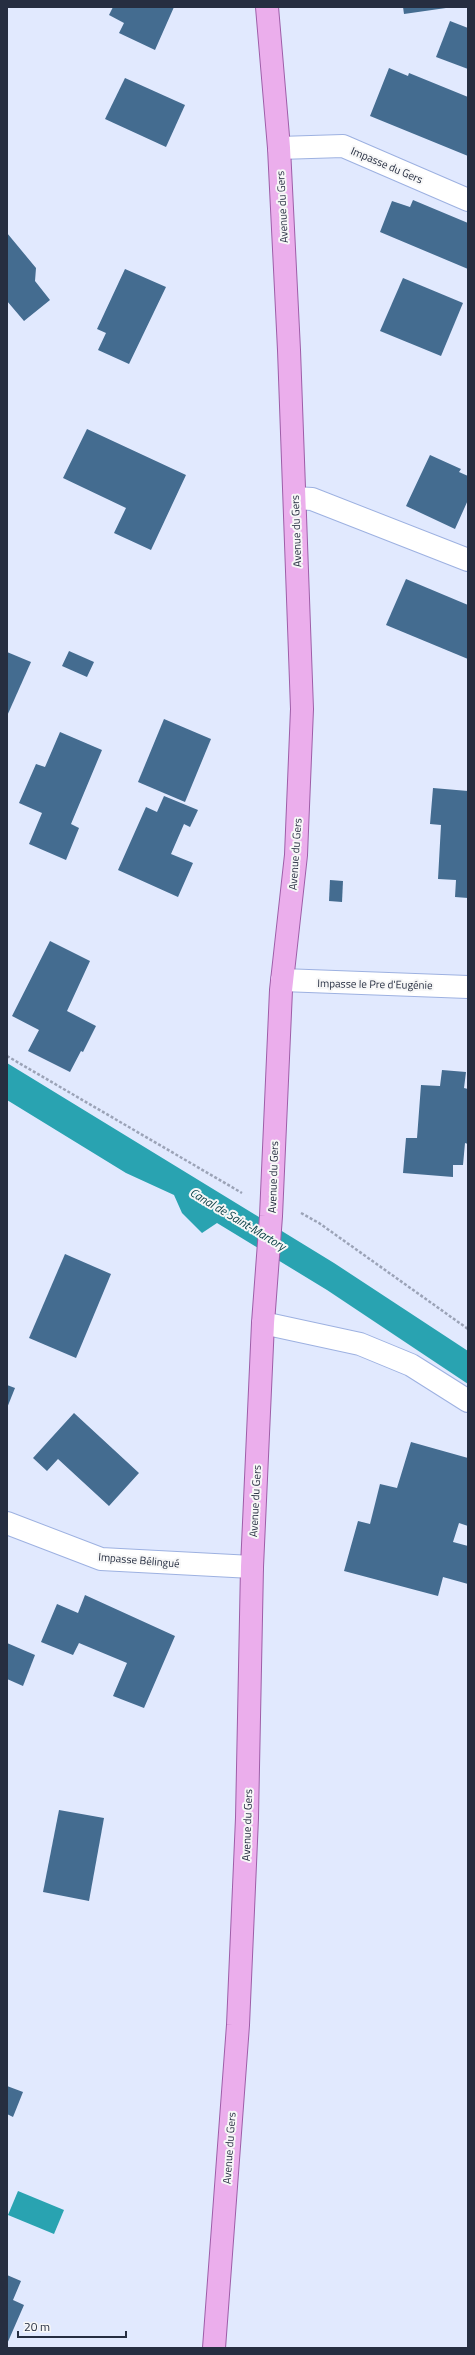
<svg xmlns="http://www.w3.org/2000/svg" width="475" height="2355" font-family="'Titillium Web',sans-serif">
<rect width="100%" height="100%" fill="#e1e9fe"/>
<g fill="#29a3b1">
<polygon points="7,1063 334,1263 468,1351 468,1384 327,1290 217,1223 202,1233 182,1213 174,1195 126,1173 7,1100"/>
<polygon points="18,2191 64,2210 54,2234 8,2215"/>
</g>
<g fill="#446c90">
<polygon points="113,7 174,7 155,50 119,33 124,23 109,15"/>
<polygon points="403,7 446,7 446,8 404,14"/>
<polygon points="450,21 468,28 468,69 436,57"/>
<polygon points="389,68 408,76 409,73 468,97 468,156 370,116"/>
<polygon points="125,78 185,105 166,147 105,119"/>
<polygon points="413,200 468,223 468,269 380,232 392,201 410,207"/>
<polygon points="7,233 36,268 35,281 50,300 24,321 7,301"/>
<polygon points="125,269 166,287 129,364 98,350 106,333 97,329"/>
<polygon points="403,278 463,303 441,356 380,331"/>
<polygon points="87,429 186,475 151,550 114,533 126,508 63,478"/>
<polygon points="430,455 461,469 459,472 468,476 468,500 455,529 406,506"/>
<polygon points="406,579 468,605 468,659 386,625"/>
<polygon points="69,651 94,662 87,677 62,666"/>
<polygon points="7,652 31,662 7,716"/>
<polygon points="164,719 211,739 185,802 138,782"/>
<polygon points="60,732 102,750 71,824 79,828 66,860 29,844 42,813 19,803 36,764 45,767"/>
<polygon points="433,788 468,791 468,898 455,897 456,880 438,879 441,825 430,824"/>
<polygon points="164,796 198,810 190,827 184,824 171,854 193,863 178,897 118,870 146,807 157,812"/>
<polygon points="330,880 343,881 342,902 329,901"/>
<polygon points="50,941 90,961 67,1011 96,1026 83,1052 81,1051 70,1072 28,1051 39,1030 12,1016"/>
<polygon points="442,1070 466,1072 464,1088 468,1089 468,1144 465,1143 463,1165 453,1165 453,1177 403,1173 406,1138 417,1138 421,1085 440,1086"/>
<polygon points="65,1254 111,1274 76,1358 29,1338"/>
<polygon points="7,1385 15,1388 7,1408"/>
<polygon points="74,1413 139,1473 109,1506 58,1459 47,1471 33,1458"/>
<polygon points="411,1442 468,1458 468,1526 459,1523 453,1542 468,1546 468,1584 443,1577 438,1596 344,1571 358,1521 370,1524 380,1484 397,1488"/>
<polygon points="85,1595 175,1636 144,1708 113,1696 127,1663 79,1643 73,1655 41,1642 57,1604 78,1613"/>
<polygon points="7,1643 35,1655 23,1686 7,1679"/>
<polygon points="59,1810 104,1818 89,1901 43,1892"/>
<polygon points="7,2086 23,2092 13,2117 7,2114"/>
<polygon points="7,2275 21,2281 13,2300 24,2305 7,2344"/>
</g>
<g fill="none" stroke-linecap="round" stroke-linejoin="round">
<g stroke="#9db1e1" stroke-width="24">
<g id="minor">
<polyline points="279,148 343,146 468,200"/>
<polyline points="295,498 312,499 468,560"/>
<polyline points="282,980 468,987"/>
<polyline points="263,1323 360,1344 411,1365 468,1401"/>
<polyline points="7,1523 101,1559 252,1567"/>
</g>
</g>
<g stroke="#9e5ea8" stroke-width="24">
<polyline id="major" points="214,2348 238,2025 247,1818 252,1567 263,1323 271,1216 281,990 296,855 302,709 289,350 279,148 267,7"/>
</g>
<g stroke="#9ba3b7" stroke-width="2.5" stroke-dasharray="3 2" stroke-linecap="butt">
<polyline points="7,1056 242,1193"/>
<polyline points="301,1213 319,1223 468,1329"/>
</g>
<use href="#minor" stroke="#fff" stroke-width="22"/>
<use href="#major" stroke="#ebaeec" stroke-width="22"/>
</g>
<g text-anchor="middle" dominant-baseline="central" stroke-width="4" stroke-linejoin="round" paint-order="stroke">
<g font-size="11" fill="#262e41" stroke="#f7f7f7">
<text transform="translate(387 165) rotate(23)">Impasse du Gers</text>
<text transform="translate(282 207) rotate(-93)">Avenue du Gers</text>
<text transform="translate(296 531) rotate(-92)">Avenue du Gers</text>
<text transform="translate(295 854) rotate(-86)">Avenue du Gers</text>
<text transform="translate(375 984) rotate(1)">Impasse le Pre d'Eugénie</text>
<text transform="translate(273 1177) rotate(-88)">Avenue du Gers</text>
<text transform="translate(255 1501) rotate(-87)">Avenue du Gers</text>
<text transform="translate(139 1560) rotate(5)">Impasse Bélingué</text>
<text transform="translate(247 1825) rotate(-88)">Avenue du Gers</text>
<text transform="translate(229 2148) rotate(-86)">Avenue du Gers</text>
</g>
<g font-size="12" font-style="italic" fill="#053c42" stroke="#f7f7f7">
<text transform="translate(238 1219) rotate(31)">Canal de Saint-Martory</text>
</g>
</g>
<rect width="475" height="2355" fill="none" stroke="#262e41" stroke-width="16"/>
<path d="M18 2331v6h108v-6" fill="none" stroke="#262e41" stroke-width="2"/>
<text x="24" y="2331" font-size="12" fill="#262e41" stroke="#f7f7f7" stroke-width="3" paint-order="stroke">20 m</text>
</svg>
